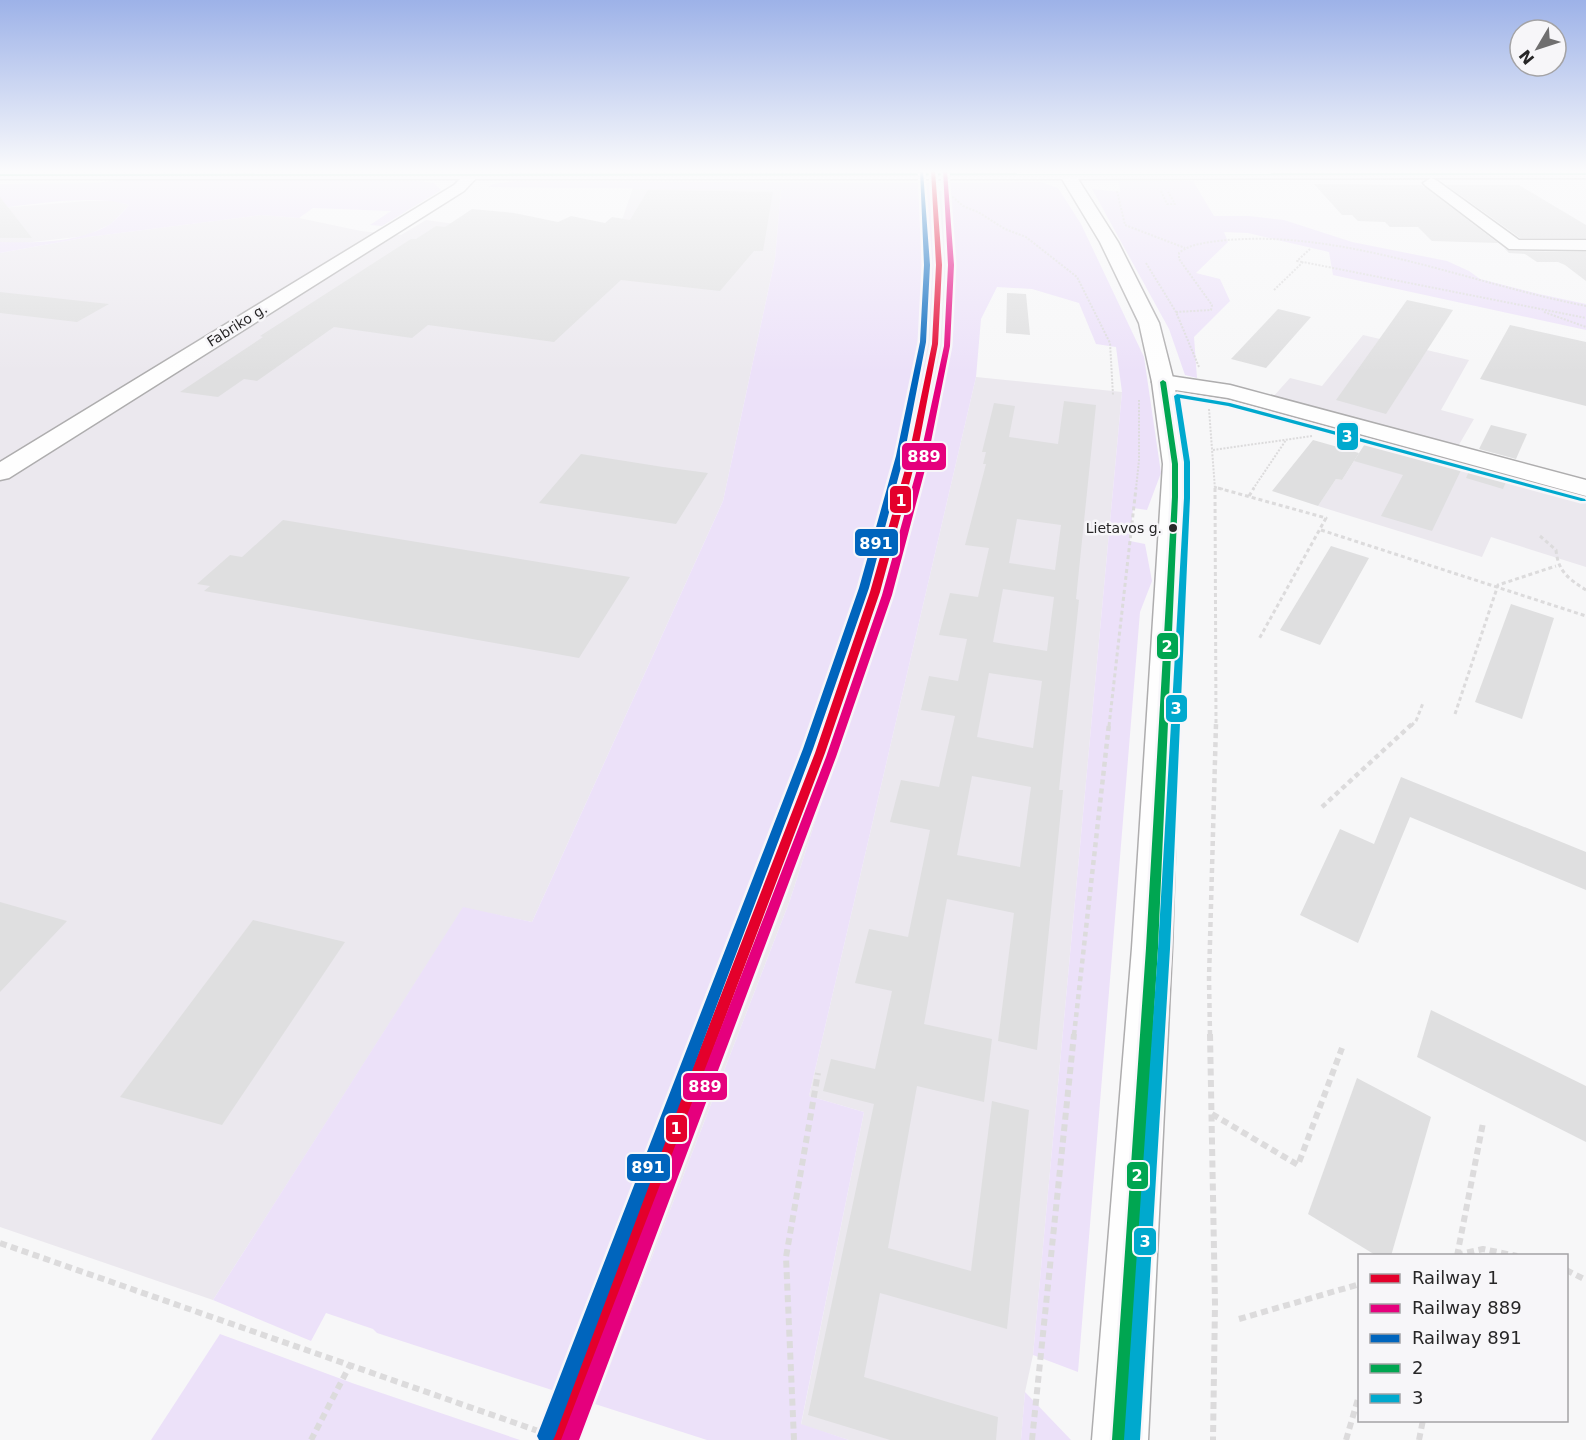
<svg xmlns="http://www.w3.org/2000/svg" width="1586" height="1440" font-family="'DejaVu Sans',sans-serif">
<rect width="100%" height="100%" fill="#f7f7f8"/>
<g fill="#ebe8ee">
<polygon points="633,188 781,189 775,259 723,501 532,922 463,908 213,1300 0,1227 0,253 88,237 261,215 299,218 361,231 401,235 426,220 617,246 616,228 623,217"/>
<polygon points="931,191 941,191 947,283 940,382 910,524 790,900 595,1404 555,1391 760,911 836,696 935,236"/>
<polygon points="87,201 114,201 129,205 111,224 85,236 15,244 0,242 0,208"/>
<polygon points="1363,335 1469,360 1441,410 1474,419 1450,460 1586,499 1586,567 1491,537 1482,557 1318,506 1336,479 1342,480 1368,439 1262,409 1290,378 1322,386"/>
<polygon points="976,377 1122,392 1033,1355 1025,1392 1021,1440 849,1440 801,1425 864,1112 809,1096"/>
</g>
<g fill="#ece1f9">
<path d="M127,179l291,2 16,2 7,7 -59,36 -12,-1 21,-14 -78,-3 -14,10 -38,-3 -173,22 -88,16v-11c35,1 77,1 109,-17 7,-5 14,-13 20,-20 -33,-11 -94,-1 -129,3v-24l96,-1z"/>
<polygon points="516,181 930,183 935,236 933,287 925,371 900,485 836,696 760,911 555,1391 377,1333 373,1329 326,1313 311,1341 213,1300 463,907 532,922 723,501 775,259 781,190 488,187 493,184"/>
<polygon points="1119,181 1193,181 1214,216 1249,216 1284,220 1352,242 1447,261 1469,271 1480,279 1539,294 1586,304 1586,330 1333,275 1329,252 1248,233 1224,232 1228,242 1196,273 1220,279 1230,301 1194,337 1197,378 1185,375 1169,329 1092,189 1120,192"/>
<polygon points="1041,182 1058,188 1081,224 1144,357 1161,473 1147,510 1133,508 1130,541 1145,544 1152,581 1140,612 1078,1372 1033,1355 1122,392 1116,347 1096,344 1079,303 1032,289 997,287 981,319 976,377 809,1096 864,1112 801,1424 849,1440 707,1440 595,1404 790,900 910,524 940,382 947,283 941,191 950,191 949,183"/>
<polygon points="220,1334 352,1383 520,1440 151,1440"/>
<polygon points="1025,1392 1071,1440 1021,1440"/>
</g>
<g fill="#dfdfe0" fill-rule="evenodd">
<polygon points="1314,184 1422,185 1498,243 1432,241 1418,227 1390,227 1385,222 1358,221 1352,215 1342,215"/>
<polygon points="1446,185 1519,185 1586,225 1586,238 1520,238"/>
<polygon points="648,190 773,192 763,251 754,251 720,291 621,280 554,342 428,325 412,338 334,327 257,381 244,379 218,397 180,392 263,337 260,336 411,239 416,239 436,226 445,227 472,209 514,213 558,222 571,216 605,223 612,217 630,220"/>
<polygon points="0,197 32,238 0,238"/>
<polygon points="1504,248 1509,251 1586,252 1586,281 1565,265 1558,262 1537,262 1525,254 1509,253"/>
<polygon points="0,292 109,304 77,322 0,313"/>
<polygon points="1007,293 1026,294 1030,335 1006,333"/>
<polygon points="1407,300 1453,310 1386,414 1336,400"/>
<polygon points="1278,309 1311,317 1266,368 1231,359"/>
<polygon points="1510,325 1586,342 1586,406 1480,379"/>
<path d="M1064,401l32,4 -20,194 3,1 -20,190h4l-26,260 -39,-9 16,-128 -67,-14 -23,125 68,15 -8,63 -67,-16 -29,162 83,23 21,-170 37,9 -22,219 -127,-36 -16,84 134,40 -2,23h-106l-82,-25 66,-311 -51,-13 8,-32 44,10 17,-78 -37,-8 14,-54 39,8 22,-107 -40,-8 11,-42 38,7 16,-71 -34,-6 8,-34 29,5 9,-42 -28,-4 11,-42 28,4 11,-49 -24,-3 21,-81h-3l3,-12h-4l12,-49 21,3 -6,31 49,7zM1017,519l44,6 -6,45 -46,-7zM1003,589l51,8 -7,54 -54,-9zM989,673l53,8 -9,67 -56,-11zM972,776l59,11 -11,80 -63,-12z"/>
<polygon points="1491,425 1527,434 1516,459 1479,449"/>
<polygon points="1313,440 1359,453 1342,480 1336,479 1318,506 1272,491"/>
<polygon points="1367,441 1462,468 1432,531 1381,516 1403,475 1354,461"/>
<polygon points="581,454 663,467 708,473 676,524 539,503"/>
<polygon points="1471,467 1508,477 1503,489 1466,478"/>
<polygon points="283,520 630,577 579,658 204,591 210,586 197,584 230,555 242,557"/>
<polygon points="1331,546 1369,558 1320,645 1280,630"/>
<polygon points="1511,604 1554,618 1522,719 1475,702"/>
<polygon points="1401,777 1586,852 1586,890 1410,817 1358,943 1300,915 1340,829 1374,844"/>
<polygon points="0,902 67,921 0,992"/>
<polygon points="253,920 345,942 222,1125 120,1097"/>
<polygon points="1431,1010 1586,1086 1586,1142 1417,1057"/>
<polygon points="1357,1078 1431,1117 1391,1256 1377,1256 1308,1214"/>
</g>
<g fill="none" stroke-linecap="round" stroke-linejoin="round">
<g stroke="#aeadae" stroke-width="3">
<g id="minor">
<polygon points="475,170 480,174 464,191 9,478 0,480 0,462 454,185 468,171"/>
<polygon points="1431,178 1436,180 1519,240 1586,240 1586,250 1509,249 1426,186 1423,183"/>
<polygon points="1163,375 1230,385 1586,480 1586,496 1228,398 1155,387 1152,382 1155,377"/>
</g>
</g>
<g stroke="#aeadae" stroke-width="3">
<polygon id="major" points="1586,170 1586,178 1078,179 1118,242 1159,323 1174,382 1187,464 1172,948 1148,1440 1092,1440 1132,948 1163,464 1152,382 1139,323 1100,242 1062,179 0,179 0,171"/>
</g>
<g stroke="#dcdbdc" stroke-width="2" stroke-dasharray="2 1.5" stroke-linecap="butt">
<polyline points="1117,191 1125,225"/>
<polyline points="1161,191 1167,204 1175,204 1168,192"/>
<polyline points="947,192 963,206 978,212 1005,229 1026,237 1077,277 1110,343 1113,395"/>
<polyline points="1125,225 1185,248"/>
<polyline points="1302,262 1297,261 1310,249"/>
<polyline points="1146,263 1176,312"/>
<polyline points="1274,290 1303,262 1586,318"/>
<polyline points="1544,312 1586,327"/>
<path d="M1199,367l-23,-55 35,-2 1,-5 -33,-46v-6c11,-9 25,-10 39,-12 121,-14 249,42 368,65"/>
<polyline points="1209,409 1215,489"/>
<polyline points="1213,450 1312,436"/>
<polyline points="1215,487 1223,489"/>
<polyline points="1136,489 1139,460 1139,400"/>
<polyline points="1253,489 1286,440"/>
</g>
<g stroke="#dcdbdc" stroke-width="3" stroke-dasharray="4 3" stroke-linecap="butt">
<polyline points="1215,488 1216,726"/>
<polyline points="1218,488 1326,518 1259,639"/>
<polyline points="1249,496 1254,488"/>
<polyline points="1321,530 1586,616"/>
<path d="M1540,536l16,14c2,22 13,29 30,40"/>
<polyline points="1455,714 1498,585 1556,566"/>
<polyline points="1109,726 1136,488"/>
<polyline points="1411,726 1416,721 1423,703"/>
</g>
<g stroke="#dcdbdc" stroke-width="4.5" stroke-dasharray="5 4" stroke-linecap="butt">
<polyline points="1322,807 1412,724"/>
<polyline points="1074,1035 1109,724"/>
<polyline points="1210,1035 1209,978 1216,724"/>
</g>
<g stroke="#dcdbdc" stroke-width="6" stroke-dasharray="7 4.5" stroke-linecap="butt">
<polyline points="1210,1034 1215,1304 1213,1440"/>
<polyline points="1212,1114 1298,1165 1342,1048"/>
<polyline points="0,1243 564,1440"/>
<polyline points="1456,1255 1483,1249 1517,1256"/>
<polyline points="1457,1256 1483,1123"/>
<polyline points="1566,1270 1586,1280"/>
<polyline points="1239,1319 1360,1284"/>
<polyline points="311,1440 350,1365"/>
<polyline points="794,1440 786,1257 818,1073"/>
<polyline points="1032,1440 1074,1034"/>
<polyline points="1346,1440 1358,1399"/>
<polyline points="1419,1440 1423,1420"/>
</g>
<use href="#minor" fill="#fefefe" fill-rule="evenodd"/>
<use href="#major" fill="#fefefe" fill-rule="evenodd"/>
<polyline stroke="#dcdbdc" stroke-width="2" stroke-dasharray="2 1.5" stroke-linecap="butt" points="944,170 946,191"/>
<g stroke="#f7f6f9" stroke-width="5">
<g id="bus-1">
<polygon points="1586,173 1586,175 0,176 0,174"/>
<polygon points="1163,380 1166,382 1178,464 1178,497 1158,948 1128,1440 1112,1440 1146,948 1172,497 1172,464 1160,382"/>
</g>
</g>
<g stroke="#f7f6f9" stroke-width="5">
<polygon id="bus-2" points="1177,394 1230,403 1585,499 1586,501 1581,501 1228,406 1180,398 1190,462 1190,498 1170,949 1140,1440 1124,1440 1158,949 1184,498 1184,462 1174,396"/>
</g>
<use href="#bus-1" fill="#00a651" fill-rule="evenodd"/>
<use href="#bus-2" fill="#00a9ce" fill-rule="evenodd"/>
<g stroke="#f7f6f9" stroke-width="5">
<polygon id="rail-1" points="931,170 935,170 942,265 938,344 916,459 880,592 825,753 566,1440 548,1440 815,753 870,592 908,459 932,344 936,265"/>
</g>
<g stroke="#f7f6f9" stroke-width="5">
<polygon id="rail-2" points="943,170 947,170 954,265 950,346 927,462 892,595 836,757 579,1440 561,1440 826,757 882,595 919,462 944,346 948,265"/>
</g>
<g stroke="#f7f6f9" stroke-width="5">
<polygon id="rail-3" points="920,170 923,171 930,265 926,342 904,456 869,588 813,749 555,1436 553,1440 539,1440 537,1436 803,749 859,588 896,456 920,342 924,265"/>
</g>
<use href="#rail-1" fill="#e4002b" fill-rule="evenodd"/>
<use href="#rail-2" fill="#e5007d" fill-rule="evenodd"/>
<use href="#rail-3" fill="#0065bd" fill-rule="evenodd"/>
</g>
<linearGradient id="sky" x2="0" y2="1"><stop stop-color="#9db2e8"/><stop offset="0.46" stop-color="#fbfbfc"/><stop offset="1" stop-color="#fbfbfc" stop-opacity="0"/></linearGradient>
<rect width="1586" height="372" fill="url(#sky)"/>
<circle fill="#272627" stroke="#f7f6f9" stroke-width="2" cx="1173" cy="528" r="5"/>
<g text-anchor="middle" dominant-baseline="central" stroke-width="5" stroke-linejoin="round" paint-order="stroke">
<g font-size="14" fill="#272627" stroke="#f7f6f9">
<text transform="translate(237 325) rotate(-32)">Fabriko g.</text>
</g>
<g font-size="14" fill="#272627" stroke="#f7f6f9" text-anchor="end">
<text x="1162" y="528">Lietavos g.</text>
</g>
</g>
<g stroke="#f7f6f9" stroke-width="2">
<rect x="1336" y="422" width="23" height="29" rx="6" fill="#00a9ce"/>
<rect x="901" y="442" width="46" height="29" rx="6" fill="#e5007d"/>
<rect x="889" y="485" width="23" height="29" rx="6" fill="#e4002b"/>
<rect x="854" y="528" width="45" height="29" rx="6" fill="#0065bd"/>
<rect x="1156" y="632" width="23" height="28" rx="6" fill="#00a651"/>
<rect x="1165" y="694" width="23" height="29" rx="6" fill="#00a9ce"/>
<rect x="682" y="1072" width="46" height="29" rx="6" fill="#e5007d"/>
<rect x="665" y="1114" width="23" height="29" rx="6" fill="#e4002b"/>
<rect x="626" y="1153" width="45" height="29" rx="6" fill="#0065bd"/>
<rect x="1126" y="1161" width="23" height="29" rx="6" fill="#00a651"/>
<rect x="1133" y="1227" width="24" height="29" rx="6" fill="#00a9ce"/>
</g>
<g font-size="16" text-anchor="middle" font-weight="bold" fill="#fff">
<text x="1347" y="442">3</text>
<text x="924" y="462">889</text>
<text x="901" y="506">1</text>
<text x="876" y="549">891</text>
<text x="1167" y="652">2</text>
<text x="1176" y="714">3</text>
<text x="705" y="1092">889</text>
<text x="676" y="1134">1</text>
<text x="648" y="1173">891</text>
<text x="1137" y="1181">2</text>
<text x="1145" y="1247">3</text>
</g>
<rect x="1358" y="1254" width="210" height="168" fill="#f7f6f9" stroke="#a4a3a5" stroke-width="1.5"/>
<rect x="1370" y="1274" width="30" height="9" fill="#e4002b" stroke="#a4a3a5" stroke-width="1.5"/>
<text x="1412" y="1284" font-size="18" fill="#272627">Railway 1</text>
<rect x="1370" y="1304" width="30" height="9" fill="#e5007d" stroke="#a4a3a5" stroke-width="1.5"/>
<text x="1412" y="1314" font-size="18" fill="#272627">Railway 889</text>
<rect x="1370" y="1334" width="30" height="9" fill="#0065bd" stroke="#a4a3a5" stroke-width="1.5"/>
<text x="1412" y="1344" font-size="18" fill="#272627">Railway 891</text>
<rect x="1370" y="1364" width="30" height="9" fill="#00a651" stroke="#a4a3a5" stroke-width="1.5"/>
<text x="1412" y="1374" font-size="18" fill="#272627">2</text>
<rect x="1370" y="1394" width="30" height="9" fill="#00a9ce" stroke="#a4a3a5" stroke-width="1.5"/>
<text x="1412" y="1404" font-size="18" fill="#272627">3</text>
<g transform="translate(1538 48) rotate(231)"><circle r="28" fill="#f7f6f9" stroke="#a4a3a5" stroke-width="1.5"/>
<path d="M0-4.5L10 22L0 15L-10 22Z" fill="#706f70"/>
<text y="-9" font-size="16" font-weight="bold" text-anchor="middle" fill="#272627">N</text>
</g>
</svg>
